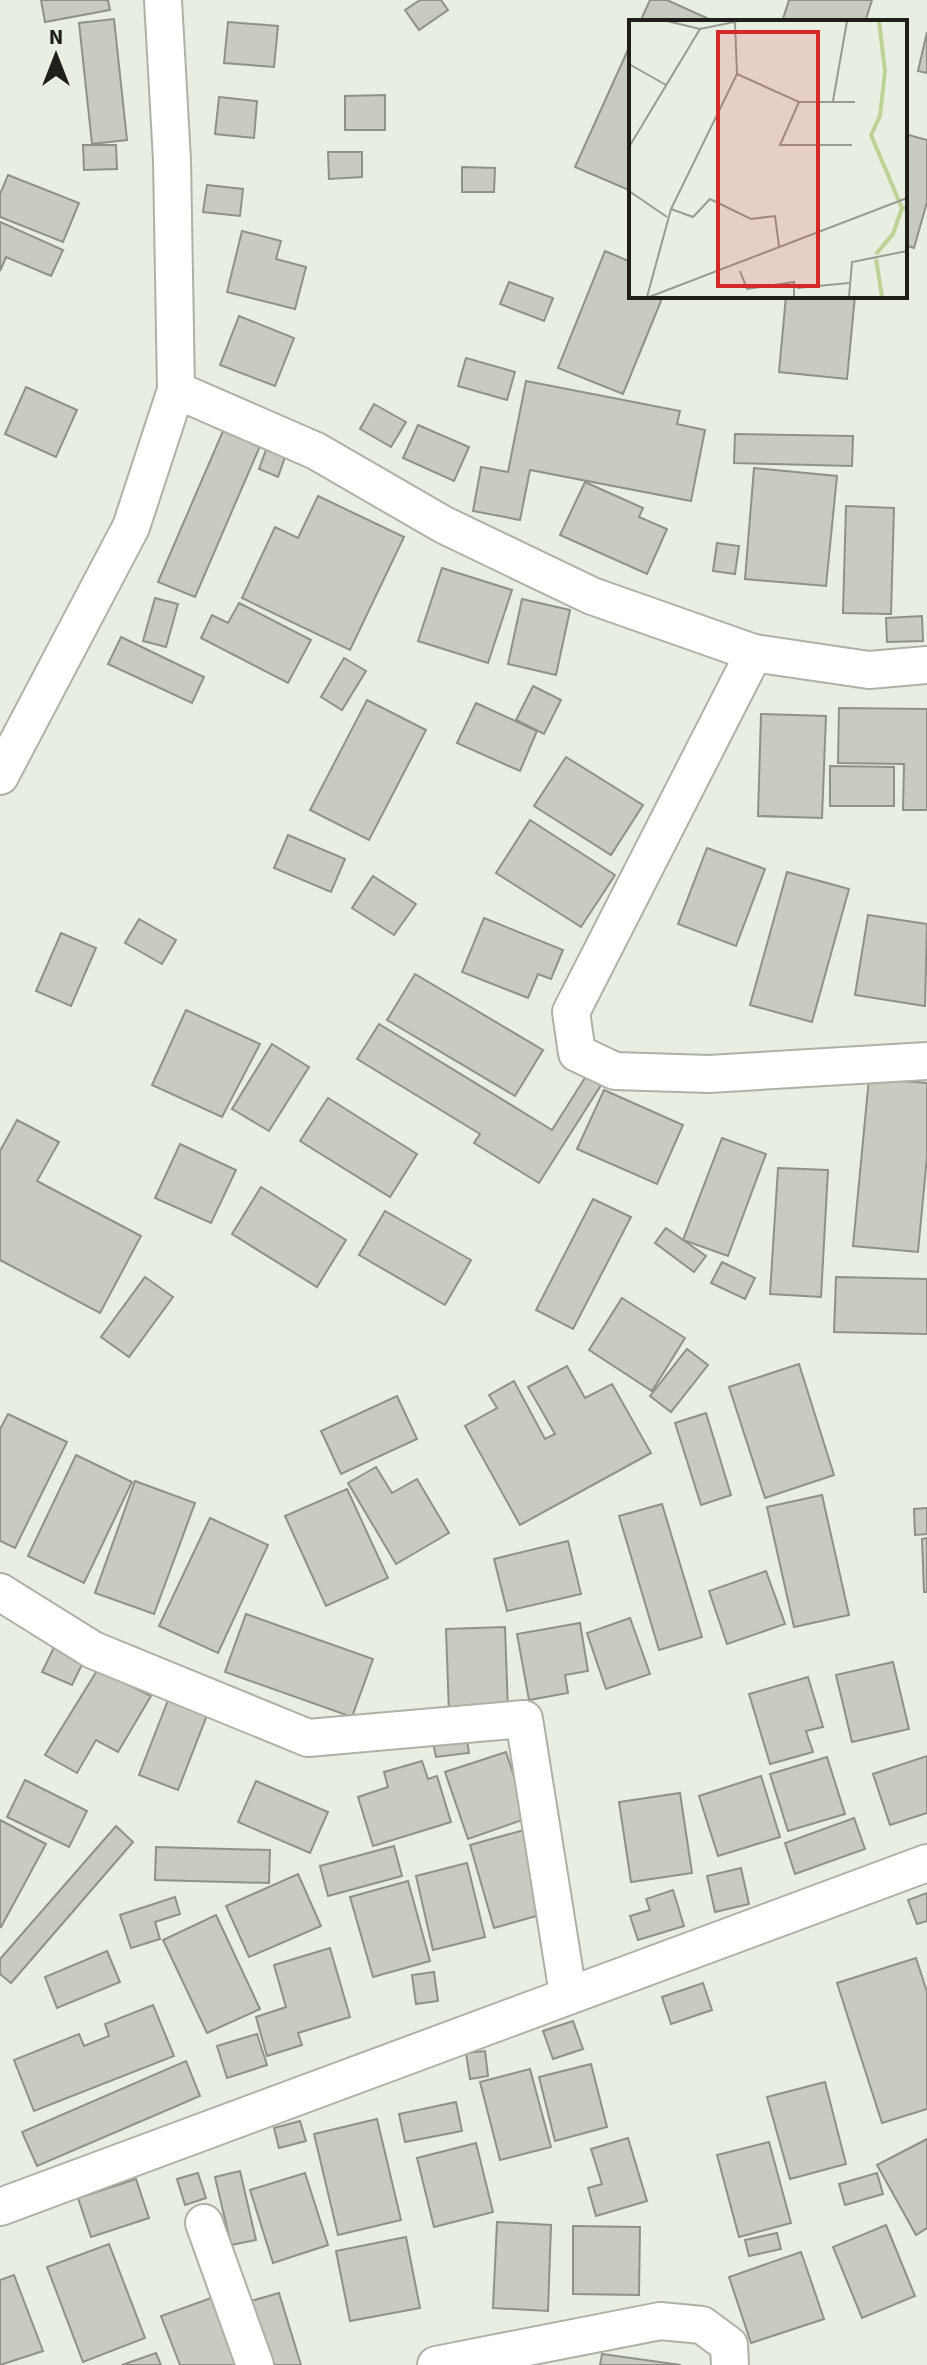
<svg xmlns="http://www.w3.org/2000/svg" width="927" height="2365" font-family="'Source Sans 3',sans-serif">
<rect width="100%" height="100%" fill="#e9eee2"/>
<g fill="#c7cbc0" stroke="#8e9287" stroke-width="2">
<polygon points="41,0 108,0 110,10 45,22"/>
<polygon points="420,0 441,0 448,10 419,30 405,10"/>
<polygon points="650,0 667,0 709,19 708,22 640,22"/>
<polygon points="789,0 872,0 865,22 782,22"/>
<polygon points="114,19 127,140 92,144 79,23"/>
<polygon points="228,22 278,26 274,67 224,63"/>
<polygon points="927,32 927,73 918,71"/>
<polygon points="631,43 631,191 575,167"/>
<polygon points="385,95 385,130 345,130 345,96"/>
<polygon points="219,97 257,101 254,138 215,134"/>
<polygon points="905,134 927,140 927,202 914,248 905,245"/>
<polygon points="83,145 116,145 117,169 84,170"/>
<polygon points="328,152 362,152 362,177 329,179"/>
<polygon points="462,167 495,168 494,192 462,192"/>
<polygon points="8,175 79,203 63,242 0,217 0,194"/>
<polygon points="207,185 243,189 240,216 203,212"/>
<polygon points="0,222 63,250 51,276 6,257 0,271"/>
<polygon points="242,231 281,241 276,259 306,267 295,309 227,292"/>
<polygon points="605,251 631,262 631,296 663,296 623,394 558,368"/>
<polygon points="509,282 553,298 544,321 500,304"/>
<polygon points="786,296 855,296 847,379 779,372"/>
<polygon points="239,316 294,338 275,386 220,365"/>
<polygon points="466,358 515,372 507,400 458,386"/>
<polygon points="526,381 680,411 677,424 705,430 691,501 530,470 520,520 473,511 481,467 508,472"/>
<polygon points="26,387 77,410 56,457 5,434"/>
<polygon points="374,404 406,422 391,447 360,429"/>
<polygon points="226,424 263,439 195,597 158,582"/>
<polygon points="418,425 469,447 454,481 403,458"/>
<polygon points="735,434 853,436 852,466 734,463"/>
<polygon points="270,439 289,446 278,477 259,469"/>
<polygon points="754,468 837,476 826,586 745,579"/>
<polygon points="585,482 643,508 639,517 667,529 647,574 560,535"/>
<polygon points="318,496 404,537 350,650 242,598 275,527 298,538"/>
<polygon points="846,506 894,508 891,614 843,613"/>
<polygon points="717,543 739,546 735,574 713,571"/>
<polygon points="442,568 512,590 488,663 418,641"/>
<polygon points="155,598 178,604 166,647 143,641"/>
<polygon points="522,599 570,610 556,675 508,664"/>
<polygon points="239,603 311,640 288,683 201,638 212,615 228,623"/>
<polygon points="922,616 923,641 887,642 886,618"/>
<polygon points="121,637 204,677 192,703 108,664"/>
<polygon points="344,658 366,671 342,710 321,697"/>
<polygon points="533,686 561,700 544,734 516,720"/>
<polygon points="367,700 426,730 369,840 310,810"/>
<polygon points="476,703 537,731 520,771 457,743"/>
<polygon points="839,708 927,709 927,810 903,810 904,764 838,763"/>
<polygon points="761,714 826,716 822,818 758,816"/>
<polygon points="566,757 643,805 611,855 534,806"/>
<polygon points="830,766 894,767 894,806 830,806"/>
<polygon points="530,820 615,875 581,927 496,873"/>
<polygon points="288,835 345,859 331,892 274,868"/>
<polygon points="707,848 765,869 736,946 678,924"/>
<polygon points="787,872 849,889 812,1022 750,1005"/>
<polygon points="373,876 416,904 394,935 352,908"/>
<polygon points="868,915 927,924 925,1006 855,995"/>
<polygon points="484,918 563,950 551,979 538,974 528,998 462,972"/>
<polygon points="139,919 176,940 162,964 125,943"/>
<polygon points="61,933 96,948 71,1006 36,991"/>
<polygon points="415,974 543,1050 515,1096 387,1020"/>
<polygon points="186,1010 260,1044 222,1117 152,1085"/>
<polygon points="379,1024 552,1130 588,1073 603,1082 539,1183 474,1143 480,1134 357,1059"/>
<polygon points="272,1044 309,1067 269,1131 232,1109"/>
<polygon points="869,1078 927,1083 927,1157 918,1252 853,1246"/>
<polygon points="604,1090 683,1125 657,1184 577,1149"/>
<polygon points="328,1098 417,1154 390,1197 300,1141"/>
<polygon points="17,1120 59,1142 37,1181 141,1236 100,1313 0,1260 0,1151"/>
<polygon points="722,1138 766,1154 728,1256 683,1240"/>
<polygon points="180,1144 236,1170 211,1223 155,1198"/>
<polygon points="778,1168 828,1170 821,1297 770,1294"/>
<polygon points="261,1187 346,1240 317,1287 232,1234"/>
<polygon points="593,1199 631,1217 573,1329 536,1310"/>
<polygon points="385,1211 471,1260 445,1305 359,1255"/>
<polygon points="666,1228 706,1256 694,1272 655,1243"/>
<polygon points="722,1262 755,1278 745,1299 711,1283"/>
<polygon points="145,1277 173,1297 129,1357 101,1337"/>
<polygon points="836,1277 927,1279 927,1334 834,1332"/>
<polygon points="622,1298 685,1338 652,1391 589,1350"/>
<polygon points="687,1349 708,1365 671,1412 650,1396"/>
<polygon points="799,1364 834,1475 765,1498 729,1387"/>
<polygon points="567,1366 585,1398 612,1384 651,1453 520,1525 465,1426 497,1408 489,1395 514,1381 545,1439 555,1434 528,1387"/>
<polygon points="397,1396 417,1439 341,1474 321,1431"/>
<polygon points="706,1413 731,1495 701,1505 675,1423"/>
<polygon points="8,1414 67,1442 15,1548 0,1541 0,1429"/>
<polygon points="76,1455 132,1482 84,1583 28,1556"/>
<polygon points="376,1467 392,1493 417,1479 449,1533 396,1564 348,1483"/>
<polygon points="135,1481 195,1503 154,1614 95,1593"/>
<polygon points="347,1489 388,1578 326,1606 285,1516"/>
<polygon points="822,1495 849,1615 794,1627 767,1507"/>
<polygon points="662,1504 702,1637 659,1650 619,1516"/>
<polygon points="927,1508 927,1534 915,1535 914,1509"/>
<polygon points="210,1518 268,1545 218,1653 159,1626"/>
<polygon points="927,1538 927,1592 924,1592 922,1539"/>
<polygon points="568,1541 581,1594 507,1611 494,1559"/>
<polygon points="766,1571 785,1624 727,1644 709,1591"/>
<polygon points="246,1614 373,1659 352,1717 225,1672"/>
<polygon points="630,1618 650,1674 606,1689 587,1633"/>
<polygon points="580,1623 588,1671 565,1675 568,1693 529,1700 517,1634"/>
<polygon points="505,1627 508,1711 449,1713 446,1629"/>
<polygon points="59,1637 89,1650 72,1685 42,1672"/>
<polygon points="893,1662 909,1729 852,1742 836,1675"/>
<polygon points="98,1669 151,1696 118,1752 96,1740 77,1773 45,1755"/>
<polygon points="808,1677 823,1727 806,1731 813,1752 770,1764 749,1694"/>
<polygon points="170,1695 209,1710 178,1790 139,1775"/>
<polygon points="466,1734 469,1753 436,1757 432,1738"/>
<polygon points="506,1752 528,1818 468,1839 445,1772"/>
<polygon points="927,1756 927,1813 890,1825 873,1774"/>
<polygon points="827,1757 845,1814 788,1831 770,1774"/>
<polygon points="422,1761 428,1779 437,1776 451,1822 373,1846 358,1797 388,1787 384,1772"/>
<polygon points="761,1776 780,1837 718,1856 699,1796"/>
<polygon points="25,1780 87,1811 69,1847 7,1817"/>
<polygon points="256,1781 328,1812 310,1853 238,1822"/>
<polygon points="680,1793 692,1873 631,1882 619,1802"/>
<polygon points="854,1818 865,1849 795,1874 785,1843"/>
<polygon points="0,1820 46,1844 1,1927 0,1926"/>
<polygon points="116,1826 133,1842 11,1983 0,1974 0,1959"/>
<polygon points="524,1830 547,1913 494,1928 470,1845"/>
<polygon points="394,1846 402,1876 328,1896 320,1866"/>
<polygon points="156,1847 270,1850 269,1883 155,1880"/>
<polygon points="467,1863 485,1937 433,1950 416,1876"/>
<polygon points="741,1868 749,1904 715,1912 707,1876"/>
<polygon points="298,1874 321,1926 249,1957 226,1906"/>
<polygon points="408,1881 430,1961 373,1977 350,1897"/>
<polygon points="673,1890 684,1926 638,1940 630,1916 650,1910 646,1899"/>
<polygon points="927,1893 927,1921 917,1924 908,1900"/>
<polygon points="175,1897 180,1914 155,1922 160,1939 131,1948 120,1915"/>
<polygon points="216,1915 260,2009 207,2033 163,1940"/>
<polygon points="330,1948 350,2017 298,2033 302,2045 267,2056 256,2017 286,2007 274,1965"/>
<polygon points="107,1951 120,1982 57,2008 45,1977"/>
<polygon points="916,1958 927,1992 927,2109 882,2123 837,1983"/>
<polygon points="434,1972 438,2001 416,2004 412,1975"/>
<polygon points="703,1983 712,2010 671,2024 662,1997"/>
<polygon points="153,2005 174,2056 34,2111 14,2060 79,2034 84,2046 109,2036 105,2024"/>
<polygon points="573,2021 583,2049 553,2059 543,2031"/>
<polygon points="257,2034 267,2065 227,2078 217,2046"/>
<polygon points="485,2051 488,2076 470,2079 466,2053"/>
<polygon points="186,2061 200,2096 37,2166 22,2132"/>
<polygon points="591,2064 607,2127 555,2141 539,2077"/>
<polygon points="530,2069 551,2147 500,2160 480,2082"/>
<polygon points="825,2082 846,2164 790,2179 767,2097"/>
<polygon points="456,2102 462,2131 405,2142 399,2114"/>
<polygon points="377,2119 401,2220 338,2235 314,2134"/>
<polygon points="300,2121 306,2141 279,2148 274,2128"/>
<polygon points="628,2138 647,2201 596,2216 588,2188 602,2184 591,2149"/>
<polygon points="927,2139 927,2228 916,2235 877,2165"/>
<polygon points="769,2142 791,2223 739,2237 717,2155"/>
<polygon points="476,2143 493,2212 434,2227 417,2158"/>
<polygon points="240,2171 256,2240 231,2245 215,2177"/>
<polygon points="198,2173 206,2198 185,2205 177,2179"/>
<polygon points="305,2173 328,2245 273,2263 250,2190"/>
<polygon points="877,2173 883,2194 845,2205 839,2184"/>
<polygon points="136,2179 149,2218 91,2237 78,2198"/>
<polygon points="497,2222 551,2225 548,2311 493,2308"/>
<polygon points="886,2225 915,2296 862,2318 833,2247"/>
<polygon points="573,2226 640,2227 639,2295 573,2294"/>
<polygon points="777,2233 781,2249 749,2256 745,2240"/>
<polygon points="406,2237 420,2308 350,2321 336,2251"/>
<polygon points="109,2244 145,2338 83,2362 47,2267"/>
<polygon points="801,2252 824,2319 751,2343 729,2277"/>
<polygon points="14,2275 43,2351 0,2365 0,2280"/>
<polygon points="279,2293 301,2365 270,2365 251,2301"/>
<polygon points="211,2298 236,2365 180,2365 161,2316"/>
<polygon points="156,2353 161,2365 122,2365"/>
<polygon points="602,2354 681,2365 600,2365"/>
</g>
<g fill="none" stroke-linecap="round" stroke-linejoin="round">
<g stroke="#adb1a6" stroke-width="40">
<g id="minor">
<polyline points="176,390 316,451 444,525 592,596 754,653 869,670 927,665"/>
<polyline points="754,653 571,1012 577,1053 615,1071 709,1074 927,1061"/>
<polyline points="0,776 131,527 176,390 172,160 163,0"/>
<polyline points="0,1592 93,1650 308,1738 524,1719 568,1994"/>
<polyline points="0,2207 927,1863"/>
<polyline points="204,2223 255,2365"/>
<polyline points="436,2365 660,2321 702,2325 729,2345 730,2365"/>
</g>
</g>
<use href="#minor" stroke="#fff" stroke-width="36"/>
</g>
<g transform="translate(629 20)">
<rect width="278" height="278" fill="#e9eee2"/>
<path fill="none" stroke="#bdd294" stroke-width="4" d="M250,1l6,50 -5,45 -9,19 31,73h5M247,234l17,-20 9,-26M247,239l6,38"/>
<path fill="none" stroke="#989b92" stroke-width="2" d="M38,1l33,8 39,-8M0,44l37,21M108,54l62,28h56M204,81l14,-80M170,82l-19,43h72M278,85v58M0,127l71,-118M0,171l38,26M42,189l22,8 17,-18 41,20 24,-3 4,30M111,251l7,18 47,-7v15M168,268l52,-5M18,277l24,-88 66,-135 -2,-51M20,277l258,-99M220,277l3,-35 55,-11"/>
<path fill="#d62828" fill-opacity="0.15" stroke="#d62828" stroke-width="4" d="M89,12h100v254h-100z"/>
<rect width="278" height="278" fill="none" stroke="#1e1f1b" stroke-width="4"/>
</g>
<g transform="translate(56 56)" stroke="#e9eee2" stroke-width="6" paint-order="stroke">
<path d="M0-6L14 30L0 20L-14 30Z" fill="#1e1f1b"/>
<text y="-12" font-size="22" font-weight="bold" text-anchor="middle" fill="#1e1f1b">N</text>
</g>
</svg>
